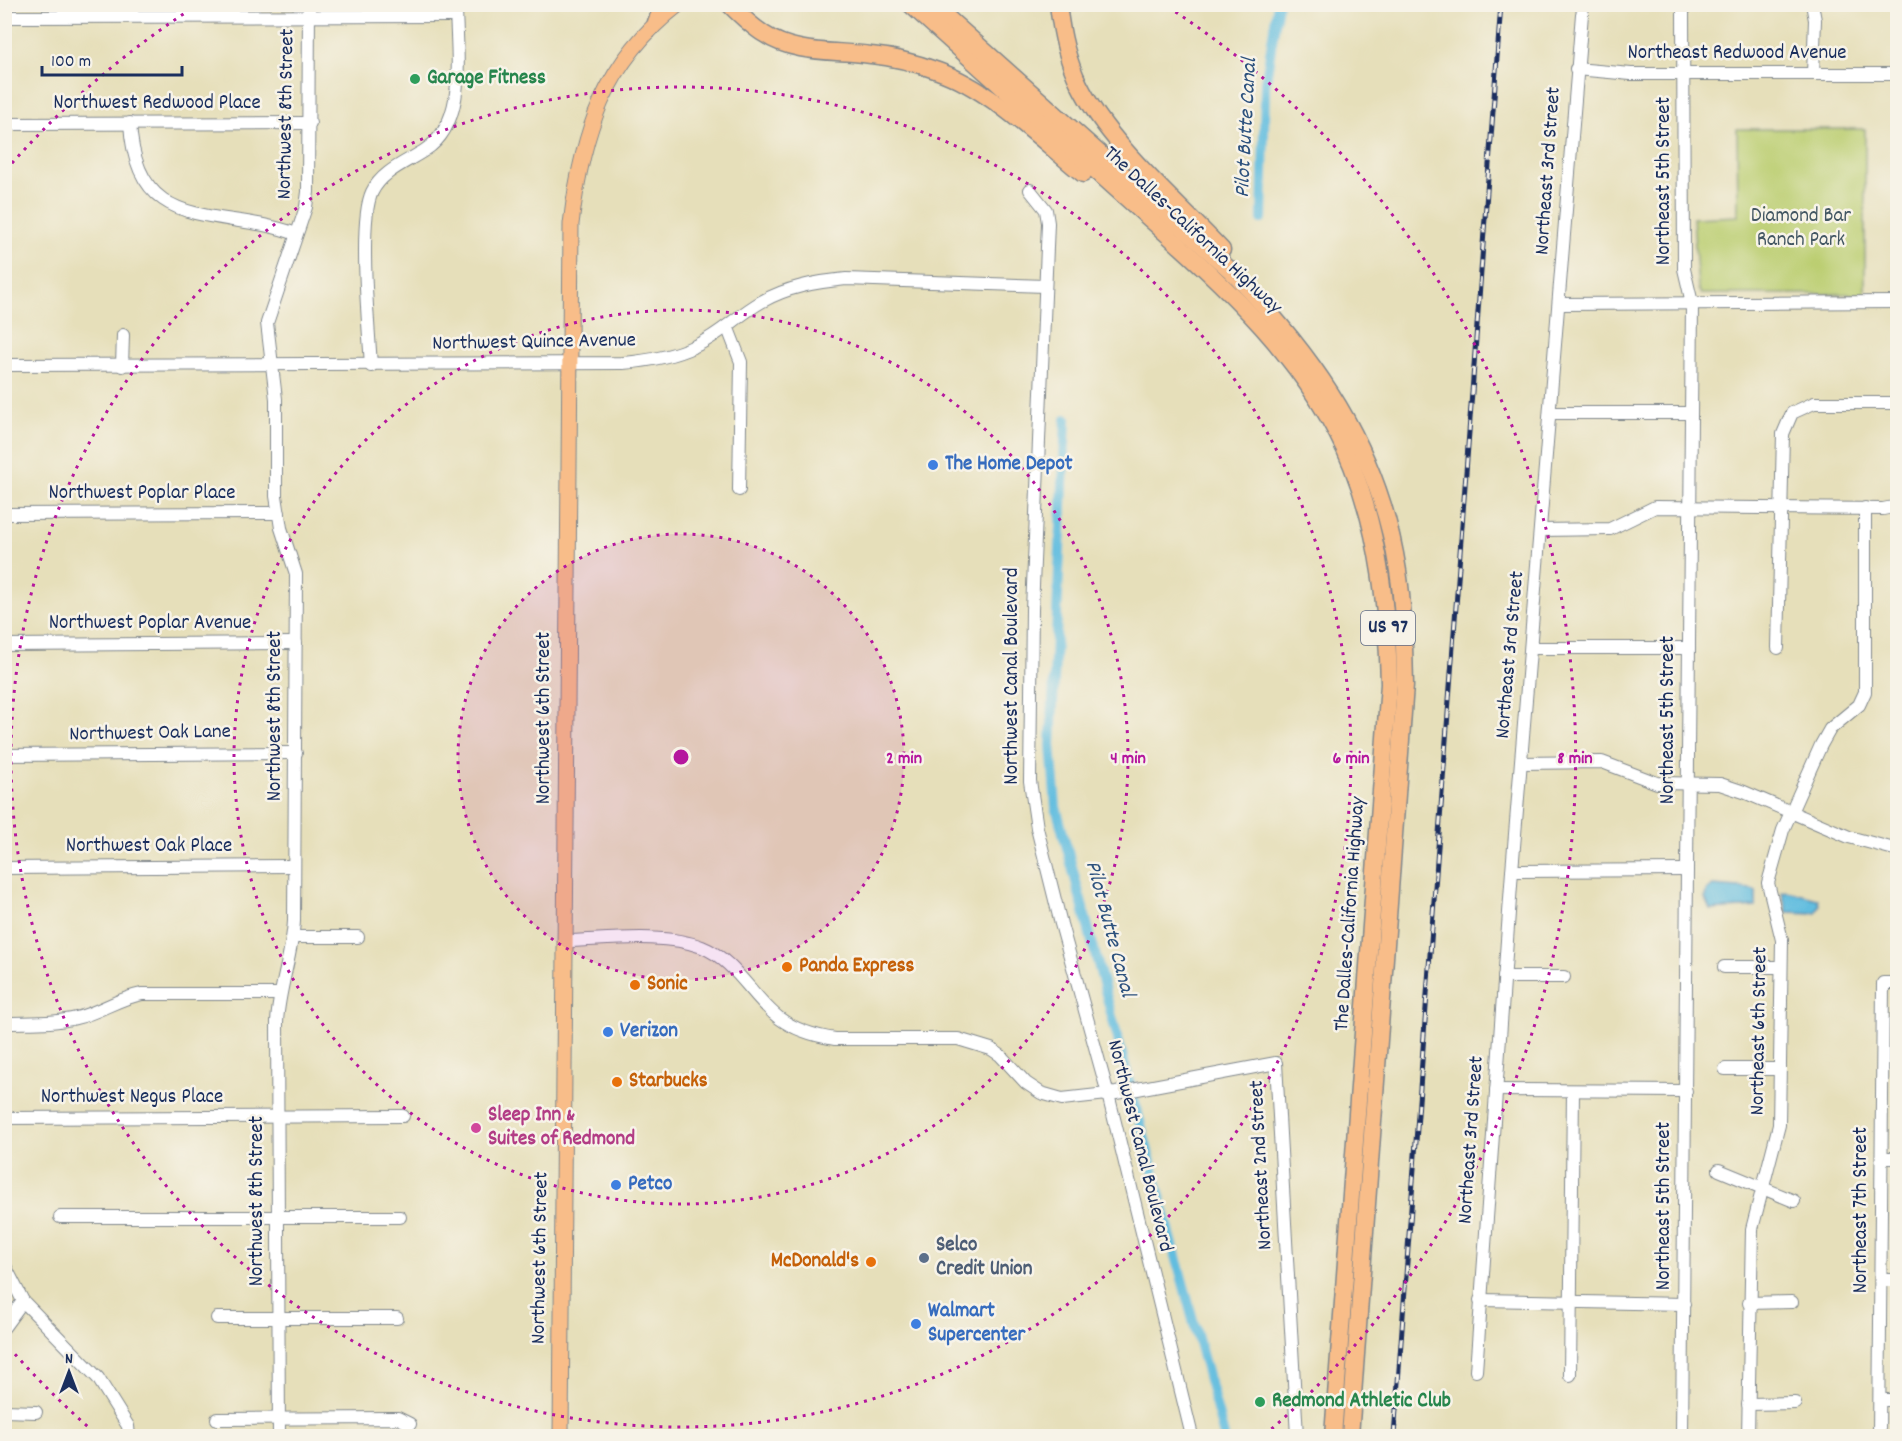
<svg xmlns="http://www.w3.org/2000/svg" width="1902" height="1441" font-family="Dekko,sans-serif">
<rect width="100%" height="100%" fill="#f7f3e8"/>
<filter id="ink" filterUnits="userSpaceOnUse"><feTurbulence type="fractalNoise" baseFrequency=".0167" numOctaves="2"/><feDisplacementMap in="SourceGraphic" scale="12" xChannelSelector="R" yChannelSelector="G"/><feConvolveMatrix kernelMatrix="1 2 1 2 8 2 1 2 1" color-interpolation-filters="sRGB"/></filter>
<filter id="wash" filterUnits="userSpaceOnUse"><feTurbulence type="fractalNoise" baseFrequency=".008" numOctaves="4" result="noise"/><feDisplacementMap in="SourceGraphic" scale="24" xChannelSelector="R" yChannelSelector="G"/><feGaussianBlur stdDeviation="1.35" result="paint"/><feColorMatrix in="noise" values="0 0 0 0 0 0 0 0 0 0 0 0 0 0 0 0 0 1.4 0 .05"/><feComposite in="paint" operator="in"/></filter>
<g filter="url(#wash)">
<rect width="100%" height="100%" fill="#e6dfba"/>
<polygon fill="#bbce71" stroke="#6b7e68" stroke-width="1.5" points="1737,129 1865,129 1865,294 1701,294 1698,289 1693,218 1738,216"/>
<g fill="#62bddf" stroke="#3e769e" stroke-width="1.5">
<polygon points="1713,886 1751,889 1756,891 1756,907 1710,910 1705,898 1706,891"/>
<polygon points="1787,891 1818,899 1819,905 1816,913 1787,912 1782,892"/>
</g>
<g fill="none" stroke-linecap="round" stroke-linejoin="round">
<g stroke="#62bddf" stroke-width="10">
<polyline points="1262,219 1265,86 1278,4"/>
<polyline points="1066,419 1051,745 1056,807 1224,1436"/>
</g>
</g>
</g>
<g filter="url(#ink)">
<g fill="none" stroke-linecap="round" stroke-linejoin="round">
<g stroke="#80878c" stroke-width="14">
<g id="minor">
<polyline points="1812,4 1815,20 1813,74"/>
<polyline points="4,17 456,16"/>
<polyline points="1576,69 1631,74 1898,74"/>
<path d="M130,123c6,114 90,83 166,111"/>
<polyline points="4,124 310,123"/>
<polyline points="1030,190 1046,210 1048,223 1032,610 1030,781 1037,828 1061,924 1108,1094 1192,1436"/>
<polyline points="1560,304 1898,302"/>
<polyline points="727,326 741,362 739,490"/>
<path d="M4,365l619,-2c25,-2 49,-6 72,-17 25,-11 43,-31 66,-44 26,-15 55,-20 85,-23l199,7"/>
<polyline points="122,366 123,335"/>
<path d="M371,366c-2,-36 -13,-145 1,-174 10,-21 35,-30 53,-42 44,-28 31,-100 31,-146"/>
<polyline points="1550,413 1691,413"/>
<polyline points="4,514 279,513"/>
<polyline points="1541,530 1610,529 1655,507 1883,509 1898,506"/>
<polyline points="4,645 296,643"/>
<polyline points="1531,648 1689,648"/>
<polyline points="1778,648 1783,434 1792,413 1814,403 1898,403"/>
<polyline points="4,755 296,753"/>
<polyline points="1521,763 1602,762 1657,783 1720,784 1744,792 1849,837 1898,850"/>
<polyline points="4,868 294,866"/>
<polyline points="1512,871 1687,870"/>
<polyline points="293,937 358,937"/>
<path d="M565,941c41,-1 99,-9 137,6 33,13 50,50 77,71 16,12 37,18 56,21h123l33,10 9,6 26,28 15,10 21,6 54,-6 160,-30 21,373"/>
<polyline points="1724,967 1781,967"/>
<polyline points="1504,977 1564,977"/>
<path d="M4,1023c24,-1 48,1 72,-5 23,-5 42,-20 66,-24h137"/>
<polyline points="1725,1069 1780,1069"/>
<polyline points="1496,1090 1686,1091"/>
<polyline points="4,1118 403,1116"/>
<polyline points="1882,1158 1898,1158"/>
<polyline points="1719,1170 1794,1201"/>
<polyline points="60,1217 400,1217"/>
<polyline points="4,1264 23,1301 98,1378 128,1426 129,1436"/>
<polyline points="1881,1280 1898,1280"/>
<polyline points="1480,1300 1684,1304"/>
<polyline points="1749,1303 1792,1302"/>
<polyline points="217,1318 397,1318"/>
<polyline points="4,1327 23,1301"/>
<polyline points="1476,1371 1512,871 1582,14"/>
<polyline points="1570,1375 1573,1091"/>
<polyline points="1880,1400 1898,1400"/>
<polyline points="1748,1404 1795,1403"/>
<polyline points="4,1411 36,1412"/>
<polyline points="217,1419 398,1418 410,1424"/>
<path d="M279,1436l-2,-414c2,-35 15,-66 17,-101l2,-347 -15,-46 -5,-32v-97l-9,-76 39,-116 2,-15 1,-188"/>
<polyline points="1682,1436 1692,303 1684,269 1683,4"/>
<polyline points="1748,1436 1752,1229 1779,1125 1782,940 1768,883 1783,830 1821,745 1830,729 1859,705 1865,692 1865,508"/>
<polyline points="1879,1436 1883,983 1898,983"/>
</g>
</g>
<g stroke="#80878c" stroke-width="17">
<path id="major" d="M561,1436l10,-1212c11,-91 33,-162 108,-220"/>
</g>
<g stroke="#80878c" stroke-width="19">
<g id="highway">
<path d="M729,4c11,11 22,22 35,30 31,21 72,16 107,21 23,2 45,8 67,16 52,18 102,68 145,103"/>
<path d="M910,4c67,61 135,121 203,182 91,82 192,163 239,280 28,71 35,143 37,218l-56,752"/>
<path d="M932,4l297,265c86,87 150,178 169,302 6,38 6,76 7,114l-55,751"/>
<path d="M1058,4c3,27 9,56 21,80 30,61 96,116 143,166"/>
<polyline points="656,22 664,4"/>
</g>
</g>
<use href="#minor" stroke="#fff" stroke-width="12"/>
<use href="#major" stroke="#f8bd89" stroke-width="15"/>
<use href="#highway" stroke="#f8bd89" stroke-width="16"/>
<g stroke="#1b2f5e" stroke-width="5">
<polyline id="rail" points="1394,1436 1501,4"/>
</g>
<use href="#rail" stroke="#f7f3e8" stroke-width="3" stroke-dasharray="9" stroke-linecap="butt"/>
</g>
</g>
<circle cx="681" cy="757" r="223" fill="#b5179e" fill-opacity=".12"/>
<g fill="none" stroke="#b5179e" stroke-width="3" stroke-dasharray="3 6">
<circle cx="681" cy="757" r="223"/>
<circle cx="681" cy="757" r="447"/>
<circle cx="681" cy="757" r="670"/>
<path d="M94 1432A894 894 0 0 1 6 1344M6 170A894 894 0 0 1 194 7M1168 7A894 894 0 0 1 1268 1432"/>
</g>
<g fill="#2e9e5b" stroke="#f7f3e8" stroke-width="2">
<circle cx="415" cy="79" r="6"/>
<circle cx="1260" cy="1402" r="6"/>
</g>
<g fill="#3f7fe0" stroke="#f7f3e8" stroke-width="2">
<circle cx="933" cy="465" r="6"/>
<circle cx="608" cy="1032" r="6"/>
<circle cx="616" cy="1185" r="6"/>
<circle cx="916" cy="1324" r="6"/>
</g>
<g fill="#e8710a" stroke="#f7f3e8" stroke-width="2">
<circle cx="787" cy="967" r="6"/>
<circle cx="635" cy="985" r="6"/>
<circle cx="617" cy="1082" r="6"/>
<circle cx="871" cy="1262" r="6"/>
</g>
<circle fill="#d1479c" stroke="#f7f3e8" stroke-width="2" cx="476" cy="1128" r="6"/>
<circle fill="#5c6f8a" stroke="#f7f3e8" stroke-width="2" cx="924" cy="1258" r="6"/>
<g text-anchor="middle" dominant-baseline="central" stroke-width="5" stroke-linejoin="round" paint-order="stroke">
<rect fill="#f7f3e8" stroke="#5d6a87" stroke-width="1.5" x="1361" y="611" width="54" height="34" rx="4.5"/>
<g font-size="20" font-weight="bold" fill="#1b2f5e">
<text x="1388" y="628">US 97</text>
</g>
<g font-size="21" fill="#1b2f5e" stroke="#f7f3e8">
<text x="1737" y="54">Northeast Redwood Avenue</text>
<text x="157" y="104">Northwest Redwood Place</text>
<text transform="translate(287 114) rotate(-89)">Northwest 8th Street</text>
<text transform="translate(1549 171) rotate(-86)">Northeast 3rd Street</text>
<text transform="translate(1665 181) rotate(-90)">Northeast 5th Street</text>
<text transform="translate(1192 231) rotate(43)">The Dalles-California Highway</text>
<text transform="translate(534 343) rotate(-1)">Northwest Quince Avenue</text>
<text x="142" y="494">Northwest Poplar Place</text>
<text x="150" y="624">Northwest Poplar Avenue</text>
<text transform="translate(1511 655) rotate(-85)">Northeast 3rd Street</text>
<text transform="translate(1013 676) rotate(-90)">Northwest Canal Boulevard</text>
<text transform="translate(276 716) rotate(-90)">Northwest 8th Street</text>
<text transform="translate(545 718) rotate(-90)">Northwest 6th Street</text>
<text transform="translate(1669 720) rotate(-90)">Northeast 5th Street</text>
<text transform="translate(150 734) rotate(-1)">Northwest Oak Lane</text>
<text x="149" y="847">Northwest Oak Place</text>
<text transform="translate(1351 914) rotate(-86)">The Dalles-California Highway</text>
<text transform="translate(1760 1031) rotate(-89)">Northeast 6th Street</text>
<text x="132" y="1098">Northwest Negus Place</text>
<text transform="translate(1472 1140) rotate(-86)">Northeast 3rd Street</text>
<text transform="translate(1139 1146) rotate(76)">Northwest Canal Boulevard</text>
<text transform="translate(1262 1165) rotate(-93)">Northeast 2nd Street</text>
<text transform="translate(258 1201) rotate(-90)">Northwest 8th Street</text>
<text transform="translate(1665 1206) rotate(-90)">Northeast 5th Street</text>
<text transform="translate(1862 1210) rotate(-90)">Northeast 7th Street</text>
<text transform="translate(541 1258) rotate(-89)">Northwest 6th Street</text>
</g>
<g font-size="21" font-weight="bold" fill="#27864d" stroke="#f7f3e8" text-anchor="start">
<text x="427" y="79">Garage Fitness</text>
<text x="1272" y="1402">Redmond Athletic Club</text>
</g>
<g font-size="21" fill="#435763" stroke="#f7f3e8">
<text x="1801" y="217">Diamond Bar<tspan x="1801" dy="24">Ranch Park</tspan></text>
</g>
<g font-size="21" font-weight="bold" fill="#366cbe" stroke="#f7f3e8" text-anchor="start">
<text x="945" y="465">The Home Depot</text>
<text x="620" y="1032">Verizon</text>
<text x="628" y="1185">Petco</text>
<text x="928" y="1312">Walmart<tspan x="928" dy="24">Supercenter</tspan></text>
</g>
<g font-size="21" font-weight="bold" fill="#c56008" stroke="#f7f3e8" text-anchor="start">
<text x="799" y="967">Panda Express</text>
<text x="647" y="985">Sonic</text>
<text x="629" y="1082">Starbucks</text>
<text x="859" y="1262" text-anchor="end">McDonald's</text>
</g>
<g font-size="21" font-weight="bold" fill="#b23c85" stroke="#f7f3e8" text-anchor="start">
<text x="488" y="1116">Sleep Inn &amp;<tspan x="488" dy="24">Suites of Redmond</tspan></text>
</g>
<g font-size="21" font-weight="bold" fill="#4e5e75" stroke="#f7f3e8" text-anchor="start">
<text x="936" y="1246">Selco<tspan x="936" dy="24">Credit Union</tspan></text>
</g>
<g font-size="22" font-style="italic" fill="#2d527e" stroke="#f7f3e8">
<text transform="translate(1247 128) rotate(-87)">Pilot Butte Canal</text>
<text transform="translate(1109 929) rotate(75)">Pilot Butte Canal</text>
</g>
</g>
<circle cx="681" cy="757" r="9" fill="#b5179e" stroke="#f7f3e8" stroke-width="3"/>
<g font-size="18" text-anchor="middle" font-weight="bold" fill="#b5179e" stroke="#f7f3e8" stroke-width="5" stroke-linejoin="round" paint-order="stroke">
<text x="904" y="763">2 min</text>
<text x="1128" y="763">4 min</text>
<text x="1351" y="763">6 min</text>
<text x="1575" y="763">8 min</text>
</g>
<rect width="1902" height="1441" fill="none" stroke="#f7f3e8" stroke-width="24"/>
<g transform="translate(69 1372)" stroke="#f7f3e8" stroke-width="4.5" paint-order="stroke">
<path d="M0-4.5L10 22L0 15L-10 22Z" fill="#1b2f5e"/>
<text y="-9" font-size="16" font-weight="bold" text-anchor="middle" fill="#1b2f5e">N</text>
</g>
<path d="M42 66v9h140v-9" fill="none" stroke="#1b2f5e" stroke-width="3"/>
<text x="51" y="66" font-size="18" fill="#1b2f5e" stroke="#f7f3e8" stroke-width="4.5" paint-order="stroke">100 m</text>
</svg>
